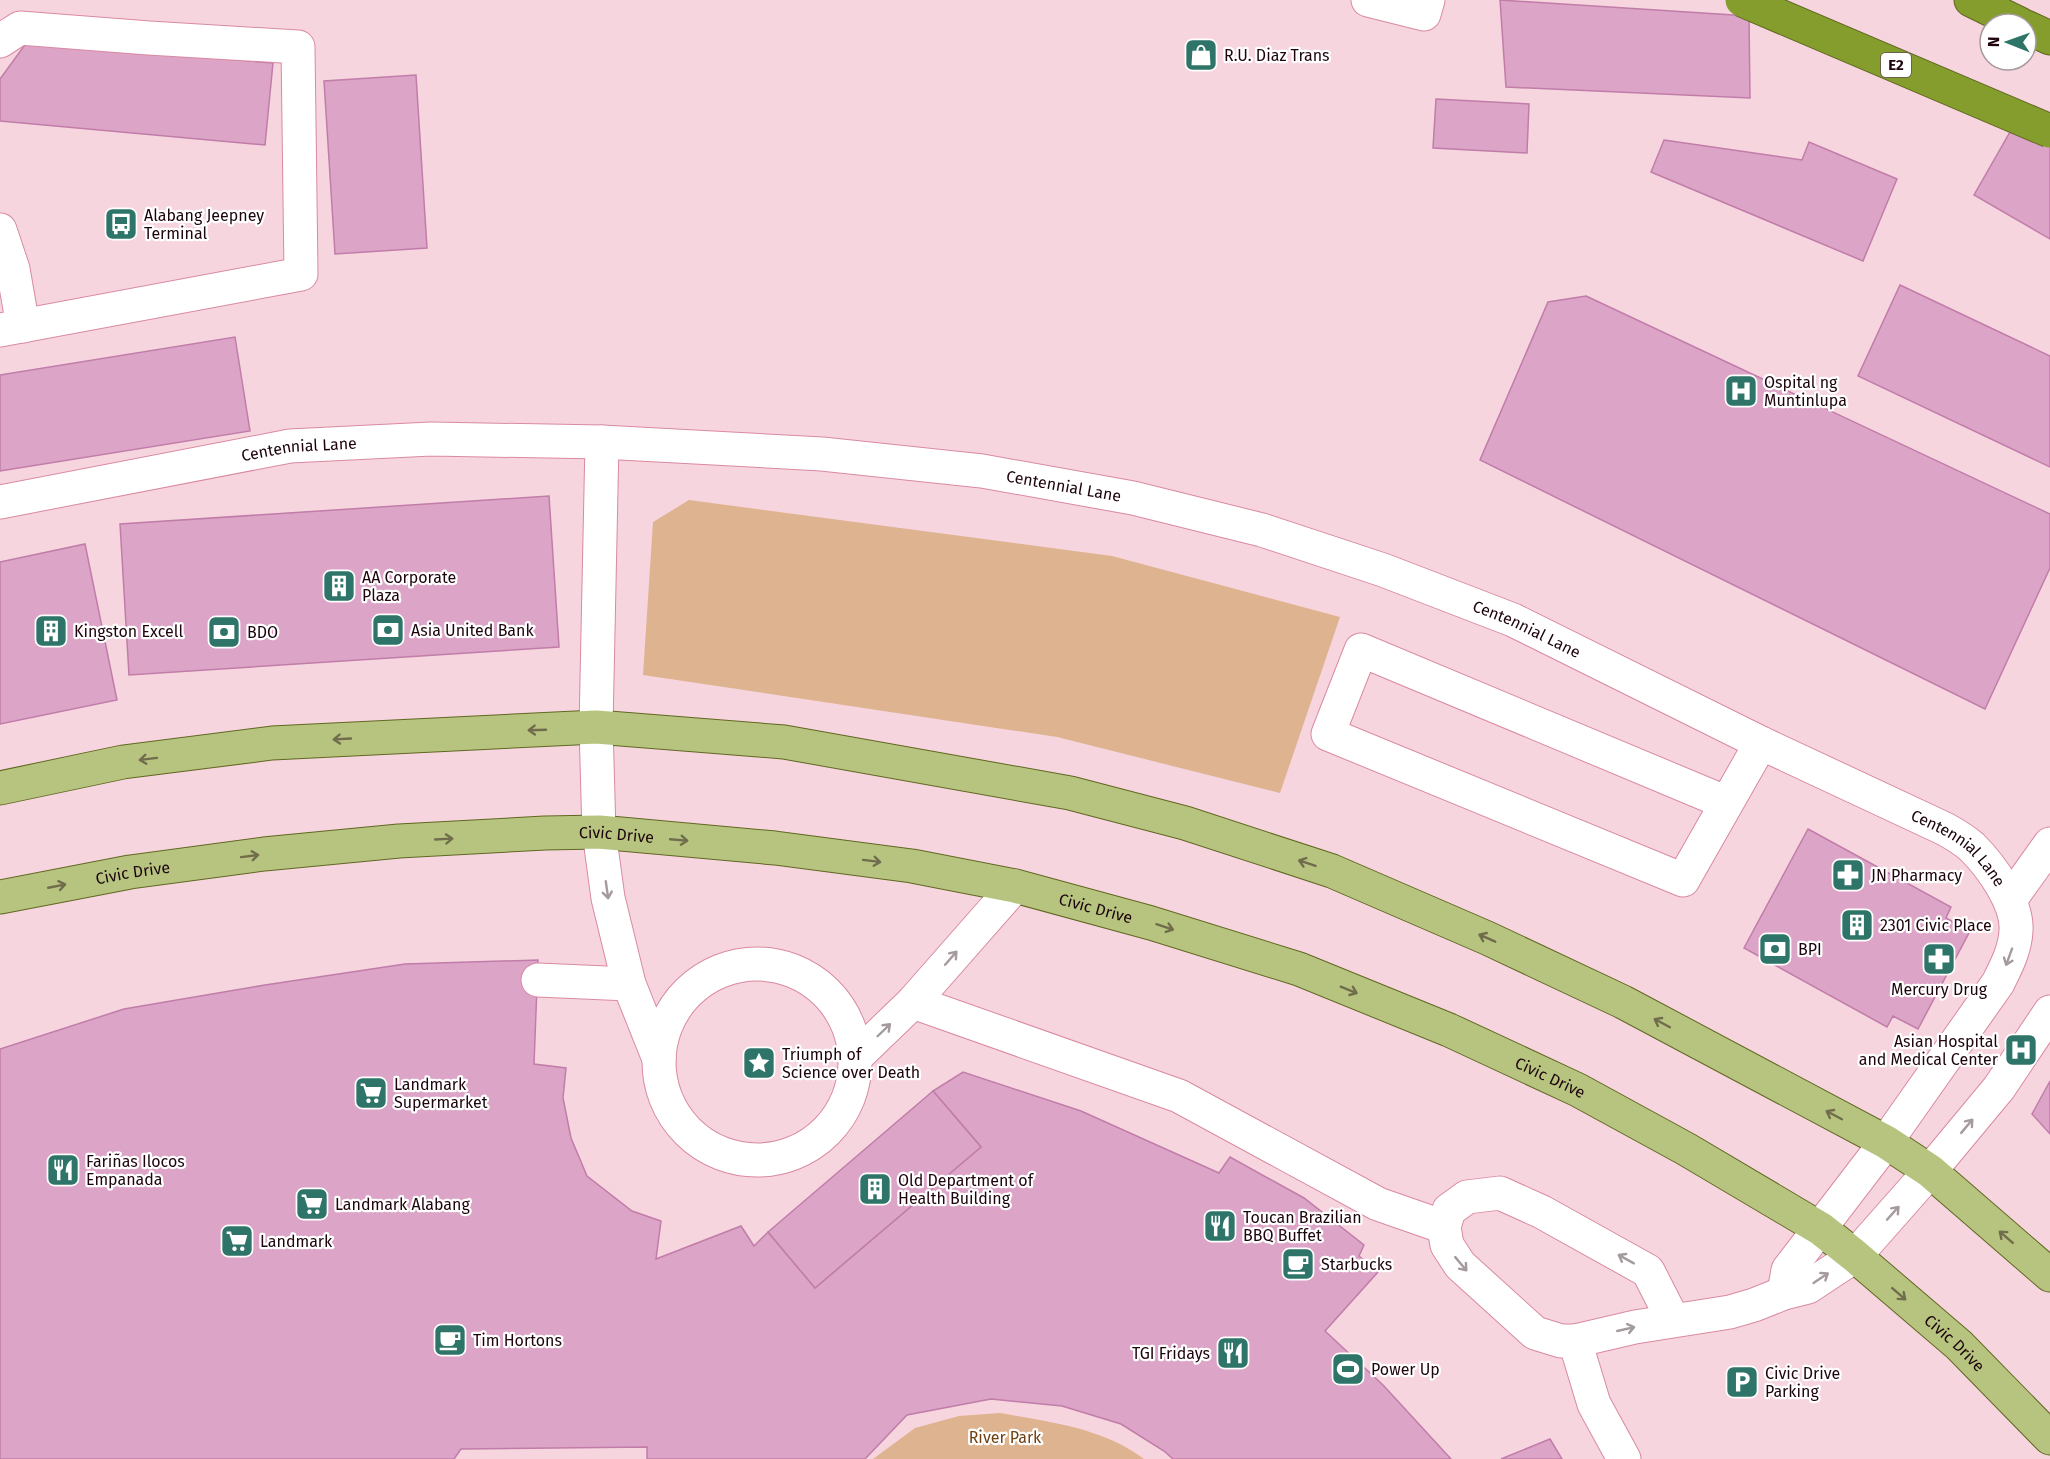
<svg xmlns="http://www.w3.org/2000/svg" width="2050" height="1459" font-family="'Fira Sans',sans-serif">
<rect width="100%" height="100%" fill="#f7d5de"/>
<g fill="#deb390">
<polygon points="689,500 1112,556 1340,617 1280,793 1057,737 643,675 653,522"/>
<path d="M1000,1413c50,9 103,15 144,46h-271l42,-31 44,-12z"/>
</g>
<g fill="#dca4c7" stroke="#c07da9" stroke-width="1.5">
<polygon points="1500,0 1749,16 1750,98 1506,87"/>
<polygon points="27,42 273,63 265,145 0,121 0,79"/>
<polygon points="416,75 427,248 335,254 324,81"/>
<polygon points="1436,99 1529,104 1527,153 1433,148"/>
<polygon points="2014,125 2050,146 2050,239 1974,195"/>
<polygon points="1664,140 1802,160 1809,142 1897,179 1863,261 1651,172"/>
<polygon points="1900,285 2050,356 2050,467 1858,376"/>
<polygon points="1586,296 2050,514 2050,568 1985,709 1480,460 1548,302"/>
<polygon points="235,337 250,431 0,471 0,375"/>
<polygon points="549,496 559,647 129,675 120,524"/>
<polygon points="85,544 117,700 0,724 0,562"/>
<polygon points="1808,829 1951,907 1946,918 1970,931 1918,1029 1893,1016 1887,1027 1744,948"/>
<polygon points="538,960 534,1064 566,1068 563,1098 571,1138 587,1176 632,1211 661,1221 656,1259 741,1226 754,1246 768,1232 815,1288 981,1147 933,1091 963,1072 1081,1111 1219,1173 1230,1157 1304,1198 1364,1245 1359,1256 1378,1272 1325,1331 1383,1385 1451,1459 1173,1459 1164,1451 1121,1424 1062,1406 991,1399 907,1415 865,1459 647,1459 647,1447 461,1449 454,1459 0,1459 0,1049 124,1009 265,985 405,964"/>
<polygon points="2050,1081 2050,1134 2032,1114"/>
<polygon points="933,1091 981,1147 815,1288 768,1232"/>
<polygon points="1550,1439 1562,1459 1501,1459"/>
</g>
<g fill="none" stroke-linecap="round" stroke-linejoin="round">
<g stroke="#d98aa1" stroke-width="35">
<g id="minor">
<polyline points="1368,0 1424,14 1428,0"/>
<polyline points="0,41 20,28 149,38 298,47 301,274 0,330"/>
<polyline points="0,230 13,269 23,326"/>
<polyline points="602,442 596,727 599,832 608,898 629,984 659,1059"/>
<path id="s1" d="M0,502l290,-56 141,-7 171,3 220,12 160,17 151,27 129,32 121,40 130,50 248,123 184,86c9,5 19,11 27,18 19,19 46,56 44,84 -1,19 -10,36 -18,52l-112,159 -98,128 -4,23"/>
<polyline points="1727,803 1361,650 1328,734 1683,880 1761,743"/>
<polyline points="2010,900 2050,844"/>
<circle cx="757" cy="1062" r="98"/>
<polyline points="538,980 629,984"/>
<polyline points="913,1002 1179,1096 1378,1204 1444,1227"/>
<polyline points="855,1058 913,1002 1015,886"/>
<polyline points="1673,1320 1648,1271 1542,1212 1500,1193 1467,1197 1449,1210 1444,1227 1447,1245 1460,1265 1535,1333 1561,1341 1575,1341 1635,1327 1730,1312 1754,1305 1784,1293 1808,1287 1855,1256 1930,1171 1999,1088 2050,1012"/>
<polyline points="1575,1341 1594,1404 1624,1459"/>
</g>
</g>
<g stroke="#616721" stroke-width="35">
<g id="major">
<polyline points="0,788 123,762 272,743 596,727 784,742 1070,793 1185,823 1332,871 1487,938 1623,1002 1886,1142 1930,1171 2050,1275"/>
<path id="s2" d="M0,897l130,-25 134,-18 135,-13 146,-8 54,-1 176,16 137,18 103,20 136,37 148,46 150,61 129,60 108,59 135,80 34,27 104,89 91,93"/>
</g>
</g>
<g stroke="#616721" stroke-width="35">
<g id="highway">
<polyline points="1971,0 2020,24"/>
<polyline points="2026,27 2050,38"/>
</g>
</g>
<use href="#minor" stroke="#fff" stroke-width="33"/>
<use href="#major" stroke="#b6c480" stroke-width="33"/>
<use href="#highway" stroke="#859d2c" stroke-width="33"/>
<g stroke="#616721" stroke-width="35" stroke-linecap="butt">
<polyline id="highway-bridge" points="1742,0 2050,131"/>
</g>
<use href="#highway-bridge" stroke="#859d2c" stroke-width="33"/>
</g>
<defs><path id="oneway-shaft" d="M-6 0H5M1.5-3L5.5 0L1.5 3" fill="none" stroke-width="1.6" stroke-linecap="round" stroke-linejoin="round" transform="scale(1.5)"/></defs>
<g stroke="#716d4c">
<use href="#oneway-shaft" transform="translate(537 730) rotate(178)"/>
<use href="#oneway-shaft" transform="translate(342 739) rotate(177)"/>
<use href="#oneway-shaft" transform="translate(148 759) rotate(173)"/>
<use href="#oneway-shaft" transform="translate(444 839) rotate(-3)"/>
<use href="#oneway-shaft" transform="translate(679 840) rotate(5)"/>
<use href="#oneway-shaft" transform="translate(250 856) rotate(-7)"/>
<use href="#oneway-shaft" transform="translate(872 861) rotate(7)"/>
<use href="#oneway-shaft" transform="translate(1307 863) rotate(-162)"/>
<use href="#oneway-shaft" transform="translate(57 886) rotate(-11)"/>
<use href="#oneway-shaft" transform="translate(1165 927) rotate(18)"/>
<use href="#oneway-shaft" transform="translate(1487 938) rotate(-156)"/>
<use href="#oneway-shaft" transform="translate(1349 990) rotate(22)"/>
<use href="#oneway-shaft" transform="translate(1662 1023) rotate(-152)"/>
<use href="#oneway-shaft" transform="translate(1834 1115) rotate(-152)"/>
<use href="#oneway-shaft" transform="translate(2006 1237) rotate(-139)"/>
<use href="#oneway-shaft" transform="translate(1899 1294) rotate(41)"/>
</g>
<g stroke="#a59a9e">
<use href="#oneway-shaft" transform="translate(607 890) rotate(82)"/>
<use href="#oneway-shaft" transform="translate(2009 957) rotate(110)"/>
<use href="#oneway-shaft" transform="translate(951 958) rotate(-49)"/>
<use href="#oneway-shaft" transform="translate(884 1030) rotate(-44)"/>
<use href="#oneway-shaft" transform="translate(1967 1126) rotate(-50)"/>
<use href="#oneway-shaft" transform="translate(1893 1213) rotate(-48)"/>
<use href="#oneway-shaft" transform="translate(1626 1259) rotate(-151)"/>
<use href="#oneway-shaft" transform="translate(1461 1264) rotate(50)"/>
<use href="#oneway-shaft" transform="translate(1821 1278) rotate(-34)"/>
<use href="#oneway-shaft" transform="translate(1626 1329) rotate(-13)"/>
</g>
<defs>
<g id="shop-square" transform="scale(1.725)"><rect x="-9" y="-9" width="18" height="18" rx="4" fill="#2e7468" stroke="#fff"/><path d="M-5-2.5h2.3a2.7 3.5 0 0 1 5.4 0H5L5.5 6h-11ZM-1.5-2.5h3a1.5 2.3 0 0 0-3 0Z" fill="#fff"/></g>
<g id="bus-square" transform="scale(1.725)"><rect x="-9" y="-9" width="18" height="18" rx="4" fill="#2e7468" stroke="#fff"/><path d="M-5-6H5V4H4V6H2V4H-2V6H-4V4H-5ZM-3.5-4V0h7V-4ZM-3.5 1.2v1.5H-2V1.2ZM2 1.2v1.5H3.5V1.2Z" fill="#fff"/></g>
<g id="hospital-square" transform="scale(1.725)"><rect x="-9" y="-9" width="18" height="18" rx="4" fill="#2e7468" stroke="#fff"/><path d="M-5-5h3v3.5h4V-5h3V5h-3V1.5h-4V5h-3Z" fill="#fff"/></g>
<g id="building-square" transform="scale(1.725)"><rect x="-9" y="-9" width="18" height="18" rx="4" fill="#2e7468" stroke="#fff"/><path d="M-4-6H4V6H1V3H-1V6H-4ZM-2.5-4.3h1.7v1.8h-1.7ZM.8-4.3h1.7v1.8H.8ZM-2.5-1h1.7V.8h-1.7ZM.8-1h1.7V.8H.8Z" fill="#fff"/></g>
<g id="bank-square" transform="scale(1.725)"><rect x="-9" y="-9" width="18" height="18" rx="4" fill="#2e7468" stroke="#fff"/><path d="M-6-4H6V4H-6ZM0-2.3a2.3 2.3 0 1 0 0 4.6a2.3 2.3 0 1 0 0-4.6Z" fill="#fff"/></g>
<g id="pharmacy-square" transform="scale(1.725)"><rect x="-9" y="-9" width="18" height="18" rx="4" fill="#2e7468" stroke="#fff"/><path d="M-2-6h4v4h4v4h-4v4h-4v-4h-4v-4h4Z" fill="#fff"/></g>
<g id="sight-square" transform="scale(1.725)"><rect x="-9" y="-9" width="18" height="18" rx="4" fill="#2e7468" stroke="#fff"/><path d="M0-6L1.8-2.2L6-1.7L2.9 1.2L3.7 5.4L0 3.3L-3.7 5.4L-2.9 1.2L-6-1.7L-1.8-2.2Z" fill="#fff"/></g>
<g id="supermarket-square" transform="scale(1.725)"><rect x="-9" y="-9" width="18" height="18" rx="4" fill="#2e7468" stroke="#fff"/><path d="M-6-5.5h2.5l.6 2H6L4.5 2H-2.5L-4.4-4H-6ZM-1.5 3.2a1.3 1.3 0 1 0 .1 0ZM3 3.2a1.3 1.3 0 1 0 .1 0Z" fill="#fff"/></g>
<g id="restaurant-square" transform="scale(1.725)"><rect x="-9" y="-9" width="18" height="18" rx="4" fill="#2e7468" stroke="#fff"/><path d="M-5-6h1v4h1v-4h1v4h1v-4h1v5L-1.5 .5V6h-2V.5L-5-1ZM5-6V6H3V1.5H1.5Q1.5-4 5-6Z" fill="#fff"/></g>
<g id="cafe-square" transform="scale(1.725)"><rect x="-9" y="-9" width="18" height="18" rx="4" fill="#2e7468" stroke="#fff"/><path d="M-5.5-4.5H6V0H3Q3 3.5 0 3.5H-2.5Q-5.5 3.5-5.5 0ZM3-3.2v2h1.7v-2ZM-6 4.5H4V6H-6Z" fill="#fff"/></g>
<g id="stadium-square" transform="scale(1.725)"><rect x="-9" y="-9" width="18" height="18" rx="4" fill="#2e7468" stroke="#fff"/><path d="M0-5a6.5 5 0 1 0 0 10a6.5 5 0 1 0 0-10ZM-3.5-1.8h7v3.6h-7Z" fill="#fff"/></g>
<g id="parking-square" transform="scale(1.725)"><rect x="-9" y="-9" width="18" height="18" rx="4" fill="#2e7468" stroke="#fff"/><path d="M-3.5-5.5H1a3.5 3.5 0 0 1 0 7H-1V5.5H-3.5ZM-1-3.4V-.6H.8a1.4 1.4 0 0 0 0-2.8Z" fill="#fff"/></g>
</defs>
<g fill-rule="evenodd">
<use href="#shop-square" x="1201" y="55"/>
<use href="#bus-square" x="121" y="224"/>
<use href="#hospital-square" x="1741" y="391"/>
<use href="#building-square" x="339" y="586"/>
<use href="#bank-square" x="388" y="630"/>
<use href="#building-square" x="51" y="631"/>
<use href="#bank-square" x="224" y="632"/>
<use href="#pharmacy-square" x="1848" y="875"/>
<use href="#building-square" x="1857" y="925"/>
<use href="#bank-square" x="1775" y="949"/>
<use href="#pharmacy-square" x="1939" y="959"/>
<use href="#hospital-square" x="2021" y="1050"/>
<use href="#sight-square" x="759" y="1063"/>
<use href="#supermarket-square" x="371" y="1093"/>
<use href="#restaurant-square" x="63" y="1170"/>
<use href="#building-square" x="875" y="1189"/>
<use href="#supermarket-square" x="312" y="1204"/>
<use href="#restaurant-square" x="1220" y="1226"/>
<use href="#supermarket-square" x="237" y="1241"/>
<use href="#cafe-square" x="1298" y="1264"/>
<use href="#cafe-square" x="450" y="1340"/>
<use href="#restaurant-square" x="1233" y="1353"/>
<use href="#stadium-square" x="1348" y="1369"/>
<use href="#parking-square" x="1742" y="1382"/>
</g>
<g text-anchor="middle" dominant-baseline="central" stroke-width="4.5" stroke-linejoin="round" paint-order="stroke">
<rect fill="#fff" stroke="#614f55" stroke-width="1.5" x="1881" y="53" width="30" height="24" rx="4.5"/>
<g font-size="15" font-weight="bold" fill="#1d030c">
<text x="1896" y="65">E2</text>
</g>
<g font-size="16" fill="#1d030c" stroke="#fff" text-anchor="start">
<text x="1224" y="55">R.U. Diaz Trans</text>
<text x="144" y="215">Alabang Jeepney<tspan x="144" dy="18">Terminal</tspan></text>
<text x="1764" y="382">Ospital ng<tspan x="1764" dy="18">Muntinlupa</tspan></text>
<text x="362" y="577">AA Corporate<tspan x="362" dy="18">Plaza</tspan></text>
<text x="411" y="630">Asia United Bank</text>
<text x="74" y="631">Kingston Excell</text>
<text x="247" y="632">BDO</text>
<text x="1871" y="875">JN Pharmacy</text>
<text x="1880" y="925">2301 Civic Place</text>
<text x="1798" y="949">BPI</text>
<text x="1939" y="989" text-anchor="middle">Mercury Drug</text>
<text x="1998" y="1041" text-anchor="end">Asian Hospital<tspan x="1998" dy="18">and Medical Center</tspan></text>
<text x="782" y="1054">Triumph of<tspan x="782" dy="18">Science over Death</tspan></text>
<text x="394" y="1084">Landmark<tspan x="394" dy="18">Supermarket</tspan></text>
<text x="86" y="1161">Fariñas Ilocos<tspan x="86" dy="18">Empanada</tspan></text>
<text x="898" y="1180">Old Department of<tspan x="898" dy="18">Health Building</tspan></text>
<text x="335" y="1204">Landmark Alabang</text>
<text x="1243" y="1217">Toucan Brazilian<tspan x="1243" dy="18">BBQ Buffet</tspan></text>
<text x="260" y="1241">Landmark</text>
<text x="1321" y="1264">Starbucks</text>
<text x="473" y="1340">Tim Hortons</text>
<text x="1210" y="1353" text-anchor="end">TGI Fridays</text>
<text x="1371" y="1369">Power Up</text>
<text x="1765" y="1373">Civic Drive<tspan x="1765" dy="18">Parking</tspan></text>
</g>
<g font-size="16" fill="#1d030c" stroke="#fff">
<text stroke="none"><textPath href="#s1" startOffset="304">Centennial Lane</textPath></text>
<text stroke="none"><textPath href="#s1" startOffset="1072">Centennial Lane</textPath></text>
<text stroke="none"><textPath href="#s1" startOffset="1558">Centennial Lane</textPath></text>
<text stroke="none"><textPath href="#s2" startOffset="621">Civic Drive</textPath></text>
<text stroke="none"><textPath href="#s1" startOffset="2044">Centennial Lane</textPath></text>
<text stroke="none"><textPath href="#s2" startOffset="135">Civic Drive</textPath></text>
<text stroke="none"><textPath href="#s2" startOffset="1107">Civic Drive</textPath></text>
<text stroke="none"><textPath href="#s2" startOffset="1593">Civic Drive</textPath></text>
<text stroke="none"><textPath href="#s2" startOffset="2079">Civic Drive</textPath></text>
</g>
<g font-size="16" fill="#704112" stroke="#fff">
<text x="1005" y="1437">River Park</text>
</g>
</g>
<g transform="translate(2008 42) rotate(271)"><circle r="28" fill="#ffffff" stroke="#a59a9e" stroke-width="1.5"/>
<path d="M0-4.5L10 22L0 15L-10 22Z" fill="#2e7468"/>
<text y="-9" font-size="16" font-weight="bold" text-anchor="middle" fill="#1d030c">N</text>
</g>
</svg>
